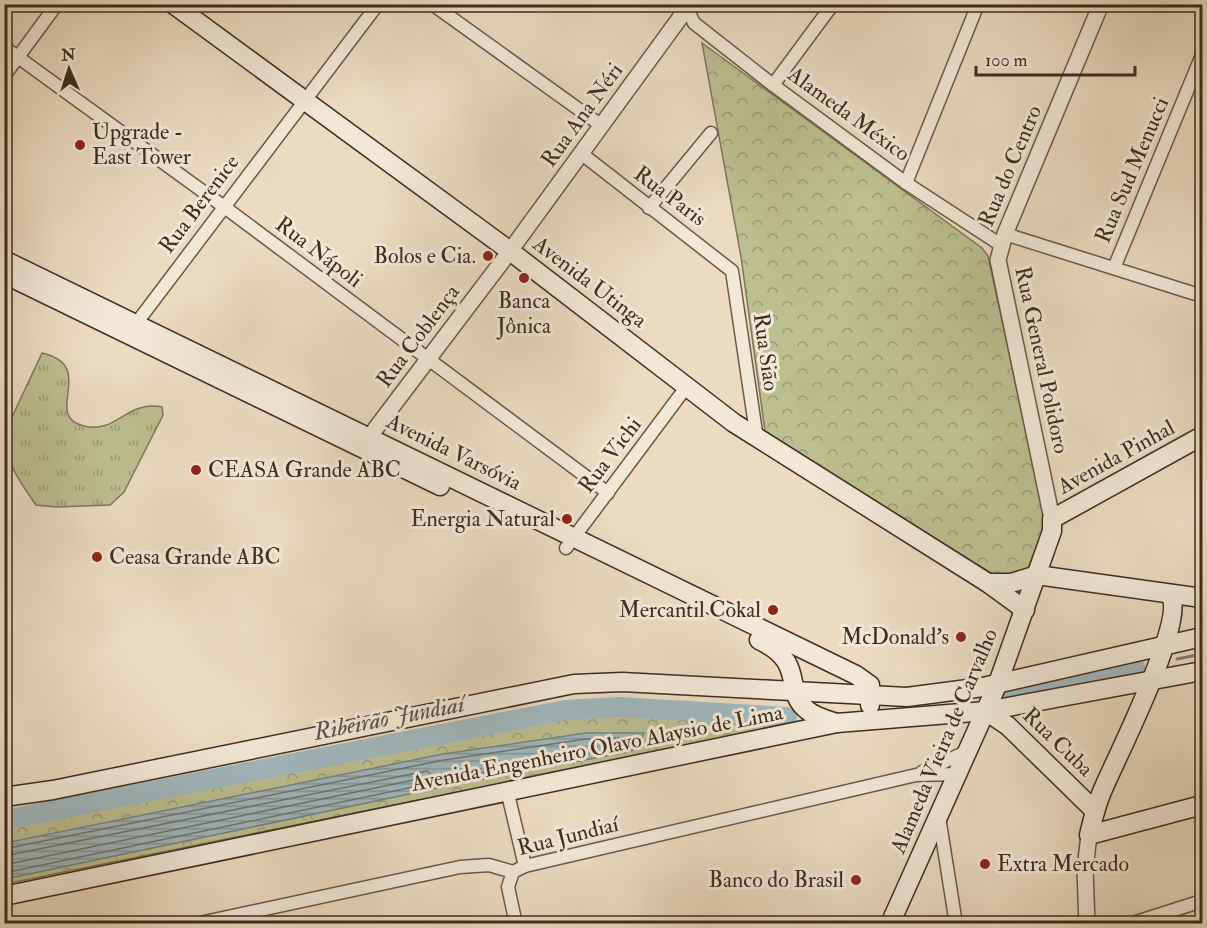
<svg xmlns="http://www.w3.org/2000/svg" width="1207" height="928" font-family="'IM FELL Double Pica',serif">
<defs>
<pattern id="grass-tufts" width="24" height="20" patternUnits="userSpaceOnUse" patternTransform="scale(1.5)"><rect width="24" height="20" fill="#bcbf90"/><path d="M3 7l-1-3M5 7V3M7 7l1-3M15 17l-1-3M17 17v-4M19 17l1-3" fill="none" stroke="#9a9b75"/></pattern>
<pattern id="park-crowns" width="20" height="18" patternUnits="userSpaceOnUse" patternTransform="scale(1.5)"><rect width="20" height="18" fill="#bcbf90"/><path d="M2 6a3 3 0 1 1 6 0M12 15a3 3 0 1 1 6 0" fill="none" stroke="#9a9b75"/></pattern>
<pattern id="water-rules" width="6" height="5" patternUnits="userSpaceOnUse" patternTransform="scale(1.5)"><rect width="6" height="5" fill="#a0b8be"/><path d="M0 2.5h6" fill="none" stroke="#84969a"/></pattern>
</defs>
<rect width="100%" height="100%" fill="#eddbc0"/>
<filter id="stains"><feTurbulence type="fractalNoise" baseFrequency=".00333" numOctaves="4"/><feColorMatrix values="0 0 0 0 .2 0 0 0 0 .09 0 0 0 0 .02 0 0 0 .5 -.17"/></filter>
<radialGradient id="worn" r=".72"><stop offset=".6" stop-color="#630" stop-opacity="0"/><stop offset="1" stop-color="#630" stop-opacity=".3"/></radialGradient>
<path fill="url(#grass-tufts)" stroke="#7e7656" stroke-width="1.5" d="M42,353c57,13 -1,63 42,73 33,8 42,-26 78,-19l1,8 -39,77 -14,13 -54,2 -20,-2c-16,-23 -32,-44 -31,-73z"/>
<g fill="url(#park-crowns)" stroke="#7e7656" stroke-width="1.5">
<polygon points="702,43 982,248 988,256 1044,515 1042,533 1028,569 1009,577 992,574 765,431 741,257"/>
<polygon points="615,711 782,722 784,726 5,884 5,827 536,720"/>
</g>
<polygon fill="url(#water-rules)" stroke="#79807d" stroke-width="1.5" points="586,733 644,733 638,748 627,752 471,781 5,879 5,843 443,754"/>
<g fill="none" stroke-linecap="round" stroke-linejoin="round">
<g stroke="#70726d" stroke-width="1.5">
<polyline points="4,849 444,760 586,739 630,738 633,741 625,747 470,775 4,873"/>
<polyline points="4,856 427,771 430,773 428,777 4,865"/>
</g>
<polyline stroke="#79807d" stroke-width="3" points="1177,659 1202,654"/>
<g stroke="#a0b8be" stroke-width="20">
<polyline points="1009,694 1135,667"/>
<polyline points="4,820 565,710 619,707 787,717"/>
</g>
<g stroke="#6a5845" stroke-width="15">
<g id="minor">
<polyline points="432,4 602,126"/>
<polyline points="685,4 694,23 773,85 906,183 1001,245"/>
<polyline points="4,47 223,206 608,493"/>
<polyline points="4,76 57,4"/>
<polyline points="773,85 833,4"/>
<polyline points="582,154 732,271 757,439"/>
<polyline points="906,183 978,4"/>
<polyline points="649,208 711,133"/>
<polyline points="1005,234 1202,296"/>
<polyline points="1114,268 1202,55"/>
<polyline points="132,329 378,4"/>
<polyline points="566,548 687,386"/>
<polyline points="922,772 968,751"/>
<polyline points="507,790 525,866"/>
<polyline points="939,817 956,924"/>
<polyline points="513,872 525,866 916,775 958,774"/>
<polyline points="513,872 508,887 516,924"/>
<polyline points="195,924 460,867 489,865 513,872"/>
<polyline points="1130,924 1202,901"/>
</g>
</g>
<g stroke="#6a5845" stroke-width="18">
<g id="tertiary">
<polyline points="365,446 376,428 510,251 690,4"/>
<polyline points="1052,519 998,260 1005,234 1101,4"/>
<polyline points="1087,924 1085,869 1089,835"/>
</g>
</g>
<g stroke="#3f2c1c" stroke-width="21">
<g id="secondary">
<polyline points="173,4 510,251 734,423 988,583 1025,610"/>
<polyline points="4,260 856,675 870,685 870,705"/>
<polyline points="4,274 440,486"/>
<polyline points="1037,575 1202,598"/>
<polyline points="988,583 1011,583 1037,575"/>
<path d="M1170,594c17,26 -53,162 -66,193 -7,15 -11,31 -15,48l113,-30"/>
<path d="M759,640c49,23 23,51 48,70 8,7 20,10 30,13"/>
<polyline points="986,711 1008,726 1095,811"/>
<polyline points="4,797 53,790 574,684 622,682 907,697 983,687 1202,637"/>
<polyline points="4,896 837,723 986,711 1202,671"/>
<polyline points="890,924 998,683 1052,531 1052,519 1202,436"/>
</g>
</g>
<use href="#minor" stroke="#f3e8d6" stroke-width="12"/>
<use href="#tertiary" stroke="#f3e8d6" stroke-width="15"/>
<use href="#secondary" stroke="#f3e8d6" stroke-width="18"/>
</g>
<g fill="#8f2418" stroke="#f3e8d6" stroke-width="2">
<circle cx="80" cy="145" r="6"/>
<circle cx="488" cy="256" r="6"/>
<circle cx="524" cy="278" r="6"/>
<circle cx="196" cy="470" r="6"/>
<circle cx="567" cy="519" r="6"/>
<circle cx="97" cy="557" r="6"/>
<circle cx="773" cy="610" r="6"/>
<circle cx="961" cy="637" r="6"/>
<circle cx="985" cy="864" r="6"/>
<circle cx="856" cy="880" r="6"/>
</g>
<g text-anchor="middle" dominant-baseline="central" stroke-width="6" stroke-linejoin="round" paint-order="stroke">
<g font-size="22" fill="#3f2c1c" stroke="#f3e8d6">
<text transform="translate(849 114) rotate(36)">Alameda México</text>
<text transform="translate(582 115) rotate(-54)">Rua Ana Néri</text>
<text transform="translate(1010 166) rotate(-67)">Rua do Centro</text>
<text transform="translate(1132 170) rotate(-67)">Rua Sud Menucci</text>
<text transform="translate(670 196) rotate(37)">Rua Paris</text>
<text transform="translate(199 204) rotate(-53)">Rua Berenice</text>
<text transform="translate(319 252) rotate(37)">Rua Nápoli</text>
<text transform="translate(590 282) rotate(37)">Avenida Utinga</text>
<text transform="translate(418 336) rotate(-53)">Rua Coblença</text>
<text transform="translate(766 352) rotate(82)">Rua Sião</text>
<text transform="translate(1042 360) rotate(78)">Rua General Polidoro</text>
<text transform="translate(454 452) rotate(26)">Avenida Varsóvia</text>
<text transform="translate(610 455) rotate(-53)">Rua Vichi</text>
<text transform="translate(1116 457) rotate(-29)">Avenida Pinhal</text>
<text transform="translate(944 741) rotate(-67)">Alameda Vieira de Carvalho</text>
<text transform="translate(1058 742) rotate(44)">Rua Cuba</text>
<text transform="translate(597 748) rotate(-11)">Avenida Engenheiro Olavo Alaysio de Lima</text>
<text transform="translate(568 836) rotate(-14)">Rua Jundiaí</text>
</g>
<g font-size="22" fill="#3f2c1c" stroke="#f3e8d6" text-anchor="end">
<text x="92" y="132" text-anchor="start">Upgrade -<tspan x="92" dy="25">East Tower</tspan></text>
<text x="476" y="256">Bolos e Cia.</text>
<text x="524" y="301" text-anchor="middle">Banca<tspan x="524" dy="25">Jônica</tspan></text>
<text x="208" y="470" text-anchor="start">CEASA Grande ABC</text>
<text x="555" y="519">Energia Natural</text>
<text x="109" y="557" text-anchor="start">Ceasa Grande ABC</text>
<text x="761" y="610">Mercantil Cokal</text>
<text x="949" y="637">McDonald's</text>
<text x="997" y="864" text-anchor="start">Extra Mercado</text>
<text x="844" y="880">Banco do Brasil</text>
</g>
<g font-size="24" font-style="italic" fill="#574f44" stroke="#f3e8d6">
<text transform="translate(389 718) rotate(-11)">Ribeirão Jundiaí</text>
</g>
</g>
<rect width="1207" height="928" fill="none" stroke="#eddbc0" stroke-width="24"/>
<rect x="6" y="6" width="1195" height="916" fill="none" stroke="#3f2c1c" stroke-width="3"/>
<rect x="12" y="12" width="1183" height="904" fill="none" stroke="#3f2c1c" stroke-width="1.5"/>
<g transform="translate(69 69) rotate(357)" stroke="#f3e8d6" stroke-width="4.5" paint-order="stroke">
<path d="M0-4.5L10 22L0 15L-10 22Z" fill="#3f2c1c"/>
<text y="-9" font-size="16" font-weight="bold" text-anchor="middle" fill="#3f2c1c">N</text>
</g>
<path d="M976 66v9h159v-9" fill="none" stroke="#3f2c1c" stroke-width="3"/>
<text x="985" y="66" font-size="18" fill="#3f2c1c" stroke="#f3e8d6" stroke-width="4.5" paint-order="stroke">100 m</text>
<rect width="100%" height="100%" filter="url(#stains)"/>
<rect width="100%" height="100%" fill="url(#worn)"/>
</svg>
